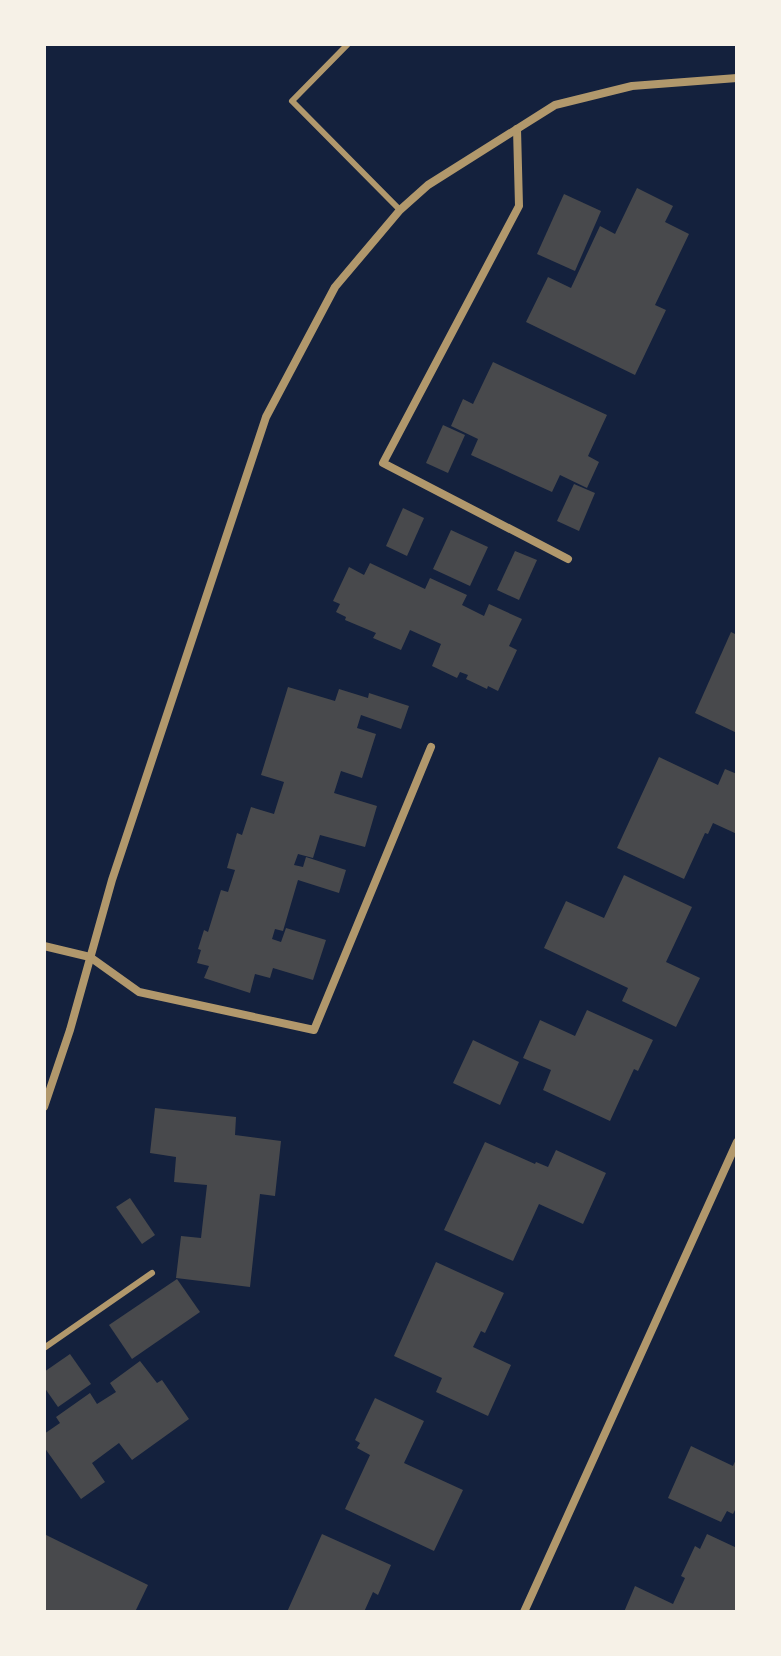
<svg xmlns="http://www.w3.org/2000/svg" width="781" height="1656" font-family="Lora,serif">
<rect width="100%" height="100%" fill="#14213d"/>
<g fill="#48494c">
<polygon points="637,188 673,206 665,222 689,234 655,305 666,310 635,375 526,322 548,277 571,288 600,226 615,234"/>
<polygon points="564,194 601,211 575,271 537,254"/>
<polygon points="493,362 607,415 588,456 599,462 587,488 560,475 552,492 471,455 478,439 451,426 463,399 473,404"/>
<polygon points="443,425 465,435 448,473 426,463"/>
<polygon points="574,484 595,493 579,531 557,521"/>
<polygon points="403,508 424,518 407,556 386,546"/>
<polygon points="451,530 488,547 470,586 433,569"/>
<polygon points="515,551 537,560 519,600 497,590"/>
<polygon points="370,563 425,589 430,578 467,595 462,605 484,616 489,604 522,619 509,646 517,650 498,691 488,686 487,689 466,679 468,675 460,672 457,678 432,666 441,644 410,630 401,650 373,638 376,633 345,620 346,617 336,612 340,604 333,601 349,567 364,575"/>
<polygon points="731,632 737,635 737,733 695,713"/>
<polygon points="288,687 335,701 339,689 368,698 369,693 409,706 401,729 361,715 357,728 376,734 362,778 341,771 334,793 377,806 365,847 320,835 313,858 298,854 294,865 303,867 306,857 346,870 339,893 298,880 283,931 275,929 272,939 281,942 286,928 326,940 313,980 273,968 270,978 255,974 250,993 204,978 209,966 197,963 201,950 198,949 204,930 208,932 221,890 228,892 235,870 227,868 237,833 242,835 251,807 274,814 284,782 261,775"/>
<polygon points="659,757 718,785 725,769 737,774 737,834 713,823 708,834 705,833 684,879 617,848"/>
<polygon points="624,875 692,907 666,962 700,978 676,1027 622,1001 628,988 544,948 566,901 604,918"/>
<polygon points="587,1010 653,1040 638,1071 634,1069 610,1121 543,1090 551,1070 523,1058 540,1020 575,1036"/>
<polygon points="473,1040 519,1062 500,1105 453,1083"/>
<polygon points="155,1108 236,1117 235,1135 281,1141 275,1196 260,1194 250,1287 176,1278 181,1236 201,1238 207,1185 174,1182 176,1157 150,1153"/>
<polygon points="485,1142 535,1164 536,1162 548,1167 556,1150 606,1173 583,1224 539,1204 513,1261 444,1230"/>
<polygon points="130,1198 155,1235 142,1244 116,1207"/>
<polygon points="436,1262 504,1293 485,1333 481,1331 473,1347 511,1365 488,1416 436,1392 442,1378 394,1356"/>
<polygon points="177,1279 200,1312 132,1359 109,1325"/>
<polygon points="70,1354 91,1384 58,1407 44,1387 44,1372"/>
<polygon points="140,1361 157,1383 162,1380 189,1419 132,1460 119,1443 92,1463 105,1482 81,1499 44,1447 44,1434 60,1423 56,1417 90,1393 97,1404 116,1392 110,1383"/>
<polygon points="375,1398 424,1421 404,1463 463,1490 434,1551 345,1509 370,1455 357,1448 360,1443 355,1440"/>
<polygon points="691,1446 733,1466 737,1457 737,1511 735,1510 733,1514 727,1511 721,1522 668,1498"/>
<polygon points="44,1534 148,1585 135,1612 44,1612"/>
<polygon points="322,1534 391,1565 378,1595 373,1592 364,1612 287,1612"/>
<polygon points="707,1534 737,1548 737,1612 624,1612 635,1586 673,1604 685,1578 681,1576 695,1546 700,1549"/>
</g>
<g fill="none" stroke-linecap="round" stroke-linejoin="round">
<g stroke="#b1986c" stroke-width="6">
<polyline points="348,44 292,101 400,210"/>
<polyline points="44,1348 152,1273"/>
</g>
<g stroke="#b1986c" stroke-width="8">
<polyline points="517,129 519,206 383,463 568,559"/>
<polyline points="44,946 90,957 139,992 314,1030 431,747"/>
<polyline points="44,1107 70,1030 112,880 266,417 335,287 400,210 428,185 555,105 632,86 737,78"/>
<polyline points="524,1612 737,1142"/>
</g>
</g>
<rect width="781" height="1656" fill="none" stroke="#f6f1e7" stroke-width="92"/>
</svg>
